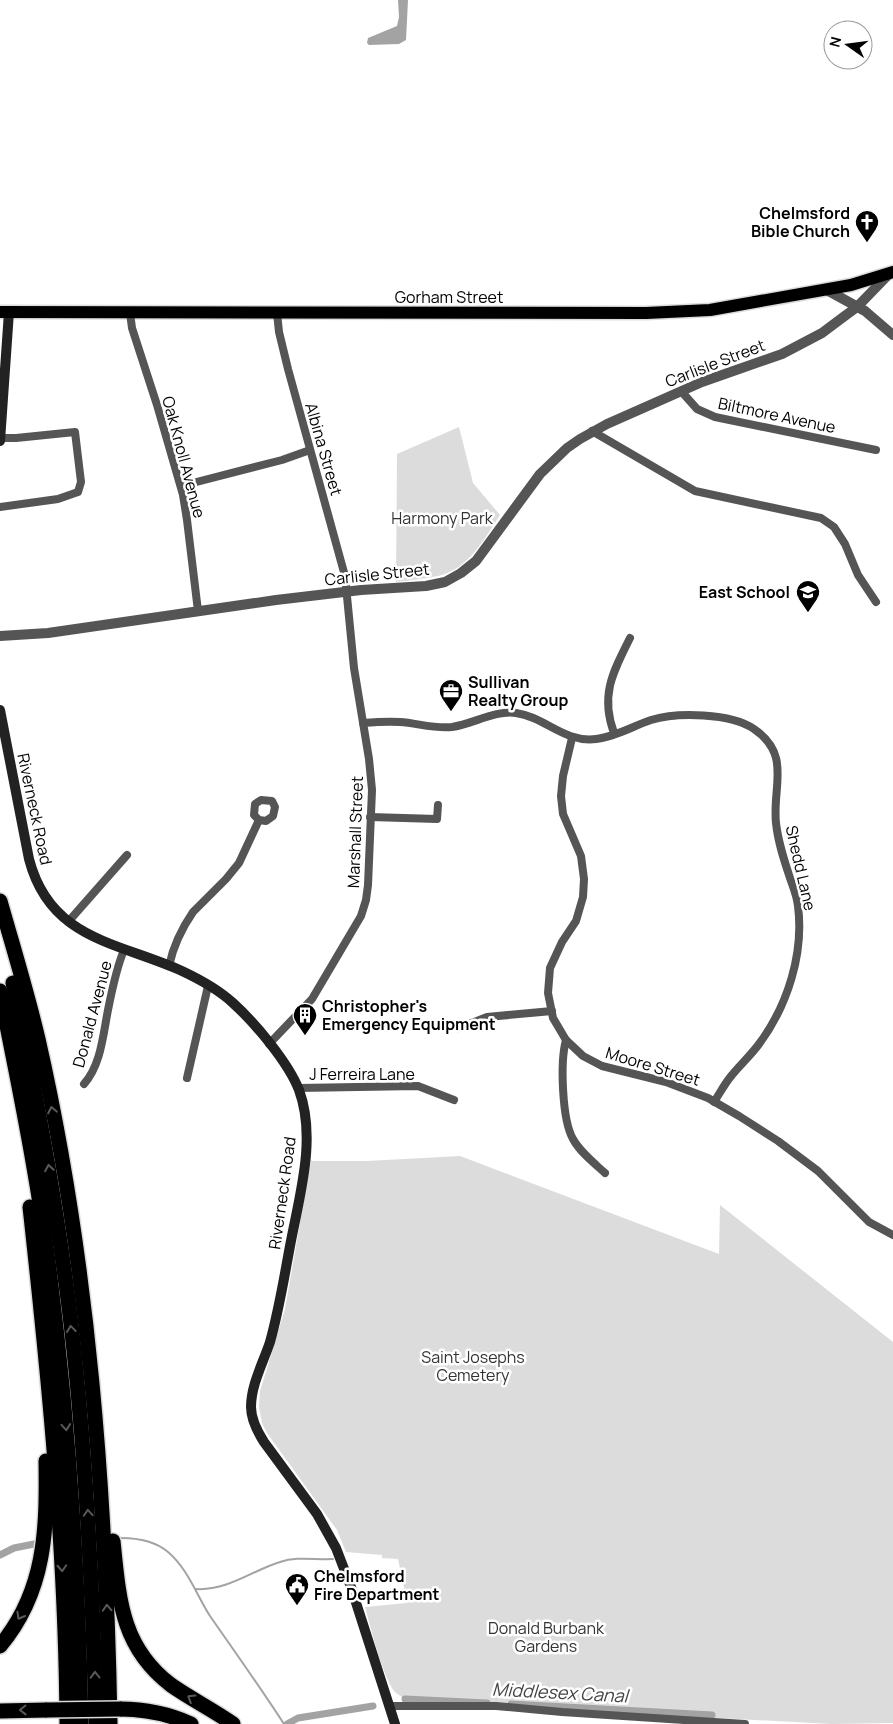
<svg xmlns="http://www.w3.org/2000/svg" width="893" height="1724" font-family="Manrope,sans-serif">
<rect width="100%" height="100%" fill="#fff"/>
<g fill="#dcdcdc">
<path d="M459,427l14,56 27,32c-16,24 -31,54 -62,61 -14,3 -28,4 -42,6l1,-128z"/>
<path d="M460,1156l259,98 1,-49 173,137v381l-62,1 -409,-22c-9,-2 -19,-3 -26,-9 -12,-11 -26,-68 -31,-86l42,-4 -9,-44 -16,-1v-3l-36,-3 -9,-22 -70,-97 -5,-10 -3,-16 1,-16 25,-82 26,-149 2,1h54z"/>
</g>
<polygon fill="#a3a3a3" points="398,0 408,0 406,40 399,44 369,45 367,43 368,38 397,26 399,17"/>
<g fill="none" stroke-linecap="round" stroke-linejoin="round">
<g stroke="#a3a3a3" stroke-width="2">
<path d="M121,1538c17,0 34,3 47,14 20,17 28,42 42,64 25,36 50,71 74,108"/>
<path d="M196,1589c31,2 55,-18 84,-27 17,-6 35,-2 53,-3"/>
</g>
<g stroke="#a3a3a3" stroke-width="7">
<polyline points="0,1555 14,1548 34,1544"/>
<polyline points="405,1699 487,1703"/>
<polyline points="511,1704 712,1715"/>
<polyline points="287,1724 298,1718 373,1706"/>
</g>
<g stroke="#dbdbdb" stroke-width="15">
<polyline id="primary" points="0,312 646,313 710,310 851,285 893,272"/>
</g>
<g stroke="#dbdbdb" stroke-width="18">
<g id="motorway">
<path d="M0,901c13,46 27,91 38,138 51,224 68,456 72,685"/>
<path d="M13,983c25,122 48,244 61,368 13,124 19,248 22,373"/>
<path d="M0,991c15,75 31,150 42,226 24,168 36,337 39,507"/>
<path d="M30,1207c19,172 36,344 37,517"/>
<path d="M113,1541c6,58 8,106 58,144 20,14 42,25 62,39"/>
<path d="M0,1646c46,-55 47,-117 46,-185"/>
<path d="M120,1709c25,0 49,5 71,15"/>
<polyline points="0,1711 47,1710"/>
</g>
</g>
<g stroke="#555" stroke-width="8">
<polyline points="130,313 132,328 157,405 183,495 187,520 198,611"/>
<polyline points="681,391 697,409 715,417 876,450"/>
<polyline points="592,431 695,491 821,518 834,527 845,544 858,575 876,602"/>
<polyline points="181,486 282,460 310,450"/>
<polyline points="0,507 58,499 78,492 81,482 75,432 16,438 0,438"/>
<path d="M363,723c12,-1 24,-2 37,-1 17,1 34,7 52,5 21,-3 43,-17 64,-14 29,4 48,30 80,26 19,-2 37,-13 55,-19 26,-8 80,-7 103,9 38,26 18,58 22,94 2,19 8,37 14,55 3,9 7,18 8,28 6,47 -10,99 -39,138 -8,11 -18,20 -27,31 -7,8 -12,18 -18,27"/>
<path d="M614,733c-14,-38 -1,-61 16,-95"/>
<polyline points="572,738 563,776 561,796 563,814 581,856 584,879 583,897 576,921 562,942 550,968 548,993 553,1018 566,1040 583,1056 602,1066 666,1082 708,1098 739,1116 778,1141 818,1171 869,1222 893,1235"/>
<polyline points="370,817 437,819 438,805"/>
<polyline points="68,922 127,855"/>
<path d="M169,966c4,-19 13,-38 24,-54l33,-33 13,-16 20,-43 -5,-5 1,-11 6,-4 11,1 3,6 -2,9 -7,5 -7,-1"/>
<polyline points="459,1028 487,1017 552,1011"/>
<path d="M566,1040c-6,22 -4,80 7,99 7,13 21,24 32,34"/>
<polyline points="269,1044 312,999 361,916 366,900 368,885 372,790 369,759 354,668 345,576 288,369 279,332 277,313"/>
<polyline points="187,1078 208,986"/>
<path d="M84,1084c17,-19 19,-49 24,-74 4,-20 8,-41 16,-60"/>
<polyline points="298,1088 418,1086 454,1100"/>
<polyline points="390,1706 496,1706 562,1712 745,1724"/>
</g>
<g stroke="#555" stroke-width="10">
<polyline points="825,289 865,311 893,335"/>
<polyline points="0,636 48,633 276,600 361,590 426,586 445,582 461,573 476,561 540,474 567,448 580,439 607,424 702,382 782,354 822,333 842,318 857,307 890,273"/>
</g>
<g stroke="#222" stroke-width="10">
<polyline points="0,441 9,312"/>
<path d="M0,710l29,149c21,81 89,83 153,112 17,8 37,19 51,32 22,20 55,59 66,87 18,49 0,107 -9,156 -6,32 -11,64 -20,96 -7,21 -19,43 -19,65 0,12 6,24 13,35l53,72 19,34 15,39 44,137"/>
</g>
<use href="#primary" stroke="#000" stroke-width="12"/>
<use href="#motorway" stroke="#000" stroke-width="15"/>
<g stroke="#dbdbdb" stroke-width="18" stroke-linecap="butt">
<polyline id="motorway-bridge" points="47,1710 120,1709"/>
</g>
<use href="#motorway-bridge" stroke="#000" stroke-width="15"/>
</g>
<defs><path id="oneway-chevron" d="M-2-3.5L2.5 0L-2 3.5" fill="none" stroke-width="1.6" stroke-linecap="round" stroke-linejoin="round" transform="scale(1.25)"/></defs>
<g stroke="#595959">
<use href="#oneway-chevron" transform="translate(52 1110) rotate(-101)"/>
<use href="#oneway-chevron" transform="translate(49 1168) rotate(-99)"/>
<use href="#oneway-chevron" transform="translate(71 1329) rotate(-97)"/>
<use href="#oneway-chevron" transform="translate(66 1427) rotate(85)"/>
<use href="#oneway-chevron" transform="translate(88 1513) rotate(-94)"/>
<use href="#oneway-chevron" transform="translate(62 1568) rotate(87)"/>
<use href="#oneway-chevron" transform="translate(107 1608) rotate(-93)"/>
<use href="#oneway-chevron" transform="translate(20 1616) rotate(120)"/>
<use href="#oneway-chevron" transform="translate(95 1675) rotate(-91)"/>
<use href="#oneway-chevron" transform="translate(191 1698) rotate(-148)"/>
<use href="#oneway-chevron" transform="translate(23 1710) rotate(179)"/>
</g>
<defs>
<g id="church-pin" transform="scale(1.25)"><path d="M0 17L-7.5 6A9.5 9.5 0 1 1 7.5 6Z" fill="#000" stroke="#fff"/><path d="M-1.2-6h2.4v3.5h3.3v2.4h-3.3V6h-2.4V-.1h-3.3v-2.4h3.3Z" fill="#fff"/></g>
<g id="school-pin" transform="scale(1.25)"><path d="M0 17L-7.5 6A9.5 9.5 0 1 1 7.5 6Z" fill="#000" stroke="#fff"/><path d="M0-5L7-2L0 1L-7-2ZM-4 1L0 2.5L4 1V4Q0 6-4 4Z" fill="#fff"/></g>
<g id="office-pin" transform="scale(1.25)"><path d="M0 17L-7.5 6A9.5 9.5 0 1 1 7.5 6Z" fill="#000" stroke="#fff"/><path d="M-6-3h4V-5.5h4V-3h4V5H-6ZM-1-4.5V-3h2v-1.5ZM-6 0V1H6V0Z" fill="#fff"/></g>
<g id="building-pin" transform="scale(1.25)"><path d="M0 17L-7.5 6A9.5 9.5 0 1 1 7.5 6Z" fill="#000" stroke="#fff"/><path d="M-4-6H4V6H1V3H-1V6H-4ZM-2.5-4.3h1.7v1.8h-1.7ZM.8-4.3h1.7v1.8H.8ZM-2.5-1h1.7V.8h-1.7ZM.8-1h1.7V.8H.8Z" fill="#fff"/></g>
<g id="civic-pin" transform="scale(1.25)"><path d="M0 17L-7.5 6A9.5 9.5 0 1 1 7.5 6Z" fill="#000" stroke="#fff"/><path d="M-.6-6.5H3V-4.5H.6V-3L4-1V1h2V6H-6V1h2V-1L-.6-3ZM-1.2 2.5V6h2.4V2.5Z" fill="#fff"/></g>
</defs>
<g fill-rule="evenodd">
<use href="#church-pin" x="867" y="222"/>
<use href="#school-pin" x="808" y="592"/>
<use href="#office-pin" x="451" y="691"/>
<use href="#building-pin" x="305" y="1015"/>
<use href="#civic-pin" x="297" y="1585"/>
</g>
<g text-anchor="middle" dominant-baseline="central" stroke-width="5" stroke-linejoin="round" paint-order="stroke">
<g font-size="16" font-weight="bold" fill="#000" stroke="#fff" text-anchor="start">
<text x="850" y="213" text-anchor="end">Chelmsford<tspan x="850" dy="18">Bible Church</tspan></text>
<text x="790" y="592" text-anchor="end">East School</text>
<text x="468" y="682">Sullivan<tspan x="468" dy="18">Realty Group</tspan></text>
<text x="322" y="1006">Christopher's<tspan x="322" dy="18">Emergency Equipment</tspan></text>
<text x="314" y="1576">Chelmsford<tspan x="314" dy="18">Fire Department</tspan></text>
</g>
<g font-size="16" fill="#000" stroke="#fff">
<text x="449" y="297">Gorham Street</text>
<text transform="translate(715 363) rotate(-21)">Carlisle Street</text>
<text transform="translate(777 415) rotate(12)">Biltmore Avenue</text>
<text transform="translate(324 449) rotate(74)">Albina Street</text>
<text transform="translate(184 457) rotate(75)">Oak Knoll Avenue</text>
<text transform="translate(377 574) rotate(-6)">Carlisle Street</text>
<text transform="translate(35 809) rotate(78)">Riverneck Road</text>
<text transform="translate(355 832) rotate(-88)">Marshall Street</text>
<text transform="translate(801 868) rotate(77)">Shedd Lane</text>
<text transform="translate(92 1014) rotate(-75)">Donald Avenue</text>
<text transform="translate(653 1066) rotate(17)">Moore Street</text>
<text x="362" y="1074">J Ferreira Lane</text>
<text transform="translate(282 1193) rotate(-82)">Riverneck Road</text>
</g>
<g font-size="16" fill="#333" stroke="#fff">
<text x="442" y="518">Harmony Park</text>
<text x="473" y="1357">Saint Josephs<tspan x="473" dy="18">Cemetery</tspan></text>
<text x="546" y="1628">Donald Burbank<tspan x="546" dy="18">Gardens</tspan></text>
</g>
<g font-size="18" font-style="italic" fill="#444" stroke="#fff">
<text transform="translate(560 1692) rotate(3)">Middlesex Canal</text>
</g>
</g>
<g transform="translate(848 45) rotate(284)"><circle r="24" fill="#ffffff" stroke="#999999"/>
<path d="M0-4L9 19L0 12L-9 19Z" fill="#000000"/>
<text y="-8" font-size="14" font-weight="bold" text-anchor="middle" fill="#000000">N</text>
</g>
</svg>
